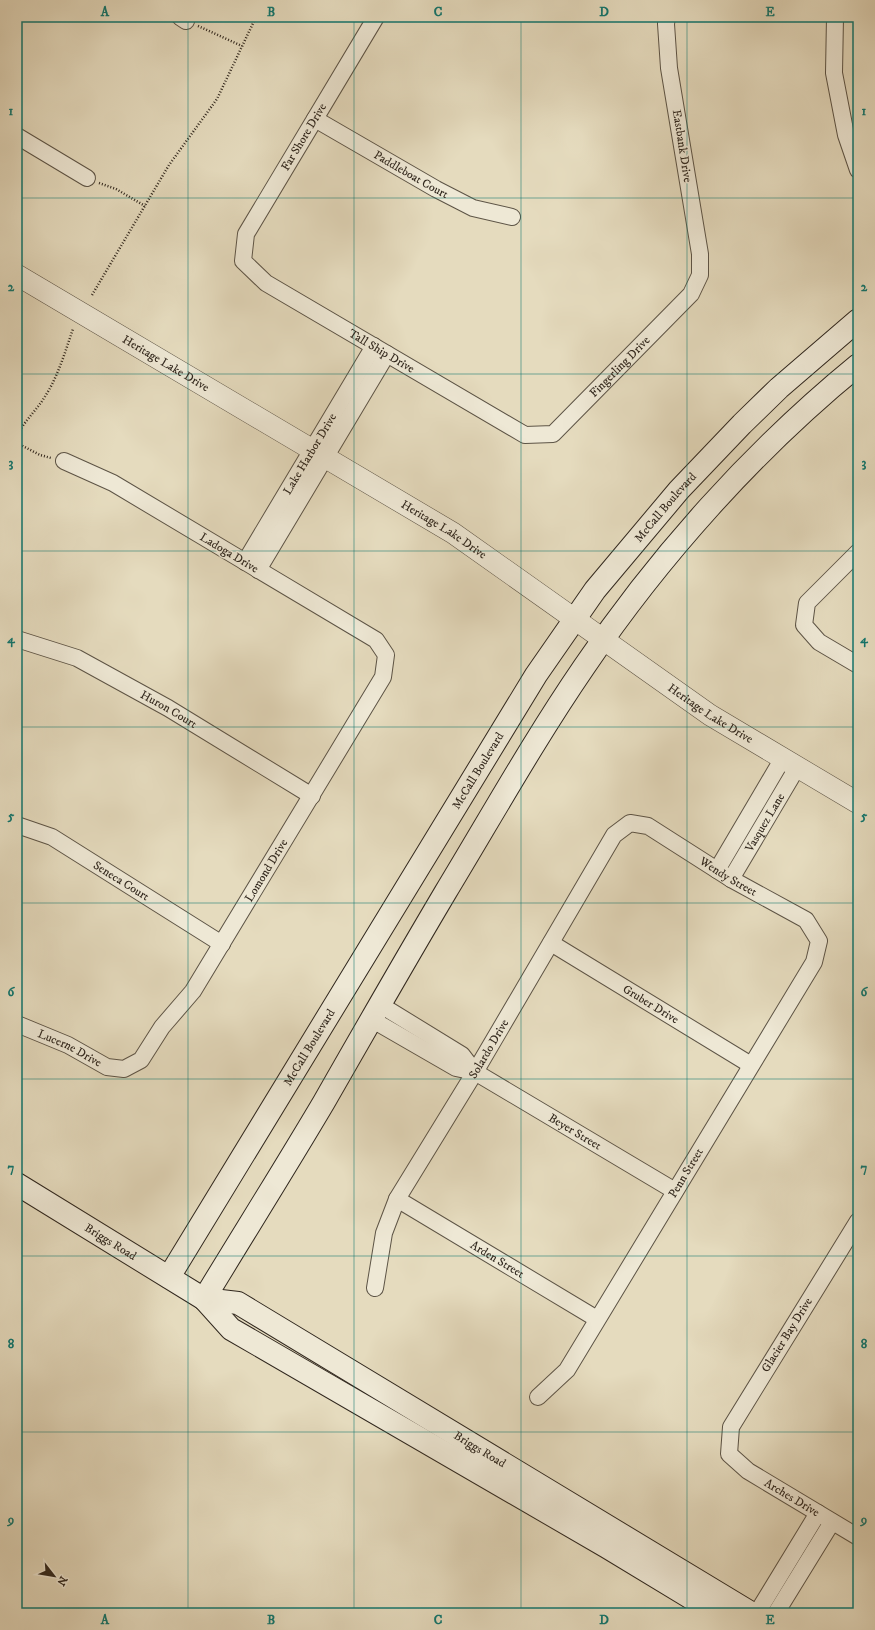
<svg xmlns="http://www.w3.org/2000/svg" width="875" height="1630" font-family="'IM FELL DW Pica',serif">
<rect width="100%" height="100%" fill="#e5dbbe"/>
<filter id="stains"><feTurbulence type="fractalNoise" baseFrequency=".005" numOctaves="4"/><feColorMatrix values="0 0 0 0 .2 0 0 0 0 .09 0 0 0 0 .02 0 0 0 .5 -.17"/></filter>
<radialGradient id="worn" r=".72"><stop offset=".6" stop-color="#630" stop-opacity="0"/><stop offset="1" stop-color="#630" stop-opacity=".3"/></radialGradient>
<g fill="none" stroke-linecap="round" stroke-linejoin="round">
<g stroke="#5d5446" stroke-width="18">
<g id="minor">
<polyline points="180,17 186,21"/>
<path id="s1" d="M376,17l-130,217 -3,27 23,22 259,152 28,-1 138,-140 9,-19v-21l-31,-186 -3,-44 1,-7"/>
<polyline points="835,17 834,73 846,135 858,170"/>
<path id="s2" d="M315,119l121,70 37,19 39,9"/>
<polyline points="17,136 87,178"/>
<polyline points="858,552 807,603 804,625 819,642 858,665"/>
<path id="s3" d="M245,562l129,-216"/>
<polyline points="258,570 387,354"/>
<path id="s4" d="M17,639l60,19 91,50 144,88"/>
<path id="s5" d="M17,825l35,12 170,107"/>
<polyline points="717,870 783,758"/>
<path id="s6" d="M731,879l67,-113"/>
<path id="s7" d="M551,943l200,122"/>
<polyline points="379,1004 462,1055 475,1072"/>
<path id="s8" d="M371,1019l85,49 19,4 200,119"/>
<path id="s9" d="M17,1024l51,21 39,22 17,2 17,-9 21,-33 31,-36 190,-314 3,-22 -10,-15 -263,-157 -49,-22"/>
<path id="s10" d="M397,1199l200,120"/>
<path id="s11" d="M858,1221l-127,206 -2,27 19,17 110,66"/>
<path id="s12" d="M375,1288l9,-55 13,-34 78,-127 139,-237 16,-12 18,3 83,53 75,41 13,21 -5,21 -247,408 -29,27"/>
<polyline points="757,1613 818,1513"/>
<polyline points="776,1613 832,1522"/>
</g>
</g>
<g stroke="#5d5446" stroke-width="22">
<g id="tertiary">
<path id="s13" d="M17,275l436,258 257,182 148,88"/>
</g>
</g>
<g stroke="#30271e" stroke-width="24">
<g id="secondary">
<path id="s14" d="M17,1184l187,115 27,30 376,218 109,66"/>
<path id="s15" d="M169,1277l367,-602 59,-85 84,-100 63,-66 37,-36 79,-68"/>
<path d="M204,1299c40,-66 81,-131 120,-197 40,-70 80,-140 121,-209 46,-76 89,-153 139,-226 75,-111 170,-217 274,-302"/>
<path id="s16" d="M204,1299l34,4 513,310"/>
</g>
</g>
<g stroke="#30271e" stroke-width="2.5" stroke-dasharray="1 2" stroke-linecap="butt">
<polyline points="198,26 242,46"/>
<polyline points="99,183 116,189 145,206"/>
<polyline points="92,295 169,165 217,99 256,17"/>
<polyline points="17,425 21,426"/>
<path d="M17,436c7,-15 19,-25 27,-38 14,-21 21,-46 29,-69"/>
<polyline points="17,443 40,455 51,458"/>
</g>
<use href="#minor" stroke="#eee8d5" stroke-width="16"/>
<use href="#tertiary" stroke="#eee8d5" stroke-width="21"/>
<use href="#secondary" stroke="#eee8d5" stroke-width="22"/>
</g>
<path fill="none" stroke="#0f766e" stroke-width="1" stroke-opacity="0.55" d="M188,17v1596M354,17v1596M521,17v1596M687,17v1596M17,198h841M17,374h841M17,551h841M17,727h841M17,903h841M17,1079h841M17,1256h841M17,1432h841"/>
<g text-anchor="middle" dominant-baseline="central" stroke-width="3" stroke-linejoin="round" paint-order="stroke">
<g font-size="12" fill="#30271e" stroke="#eee8d5">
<text transform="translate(304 137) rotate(-59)">Far Shore Drive</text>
<text transform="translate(682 146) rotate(81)">Eastbank Drive</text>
<text stroke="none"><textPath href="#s2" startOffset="111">Paddleboat Court</textPath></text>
<text stroke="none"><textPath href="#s1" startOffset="446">Tall Ship Drive</textPath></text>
<text stroke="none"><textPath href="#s13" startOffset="173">Heritage Lake Drive</textPath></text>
<text stroke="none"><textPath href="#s1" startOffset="735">Fingerling Drive</textPath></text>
<text stroke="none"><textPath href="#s3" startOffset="126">Lake Harbor Drive</textPath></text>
<text stroke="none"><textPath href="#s15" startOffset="917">McCall Boulevard</textPath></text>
<text stroke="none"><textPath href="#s13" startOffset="497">Heritage Lake Drive</textPath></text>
<text transform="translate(229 553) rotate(31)">Ladoga Drive</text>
<text stroke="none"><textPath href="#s4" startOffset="168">Huron Court</textPath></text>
<text stroke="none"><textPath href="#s13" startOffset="821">Heritage Lake Drive</textPath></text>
<text stroke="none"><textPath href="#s15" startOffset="593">McCall Boulevard</textPath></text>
<text stroke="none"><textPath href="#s6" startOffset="66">Vasquez Lane</textPath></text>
<text stroke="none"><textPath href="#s9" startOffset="364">Lomond Drive</textPath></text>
<text stroke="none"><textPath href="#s12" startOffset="649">Wendy Street</textPath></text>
<text stroke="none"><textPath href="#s5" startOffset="119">Seneca Court</textPath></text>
<text stroke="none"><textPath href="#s7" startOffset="117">Gruber Drive</textPath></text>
<text stroke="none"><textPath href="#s15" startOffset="269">McCall Boulevard</textPath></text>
<text stroke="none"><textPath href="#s9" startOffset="58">Lucerne Drive</textPath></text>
<text stroke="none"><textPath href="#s12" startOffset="268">Solardo Drive</textPath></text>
<text stroke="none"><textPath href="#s8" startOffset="234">Beyer Street</textPath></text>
<text transform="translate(686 1173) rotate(-59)">Penn Street</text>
<text stroke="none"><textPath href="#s14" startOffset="110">Briggs Road</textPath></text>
<text stroke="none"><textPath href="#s10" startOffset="117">Arden Street</textPath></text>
<text transform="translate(787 1335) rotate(-58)">Glacier Bay Drive</text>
<text stroke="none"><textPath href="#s16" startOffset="317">Briggs Road</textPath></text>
<text stroke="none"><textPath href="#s11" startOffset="346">Arches Drive</textPath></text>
</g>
</g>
<rect width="875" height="1630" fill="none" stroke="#e5dbbe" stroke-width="44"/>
<g transform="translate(54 1576) rotate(121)" stroke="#eee8d5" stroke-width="3" paint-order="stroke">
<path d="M0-3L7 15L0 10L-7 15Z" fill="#30271e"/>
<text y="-6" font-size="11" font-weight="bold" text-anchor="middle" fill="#30271e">N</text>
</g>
<rect x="22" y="22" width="831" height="1586" fill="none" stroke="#0f766e" stroke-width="1.5"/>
<g font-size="13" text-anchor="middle" font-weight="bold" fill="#0f766e">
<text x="105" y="16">A</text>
<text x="271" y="16">B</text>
<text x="438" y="16">C</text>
<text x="604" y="16">D</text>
<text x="770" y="16">E</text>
<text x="11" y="115">1</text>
<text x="864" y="115">1</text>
<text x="11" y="291">2</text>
<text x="864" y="291">2</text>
<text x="11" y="467">3</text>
<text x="864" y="467">3</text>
<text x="11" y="643">4</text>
<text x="864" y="643">4</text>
<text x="11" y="820">5</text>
<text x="864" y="820">5</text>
<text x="11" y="996">6</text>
<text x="864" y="996">6</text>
<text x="11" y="1172">7</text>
<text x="864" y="1172">7</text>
<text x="11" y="1348">8</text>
<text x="864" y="1348">8</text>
<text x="11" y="1524">9</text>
<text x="864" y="1524">9</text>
<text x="105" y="1624">A</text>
<text x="271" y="1624">B</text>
<text x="438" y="1624">C</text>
<text x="604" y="1624">D</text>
<text x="770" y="1624">E</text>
</g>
<rect width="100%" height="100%" filter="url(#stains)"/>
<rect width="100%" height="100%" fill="url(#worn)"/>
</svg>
